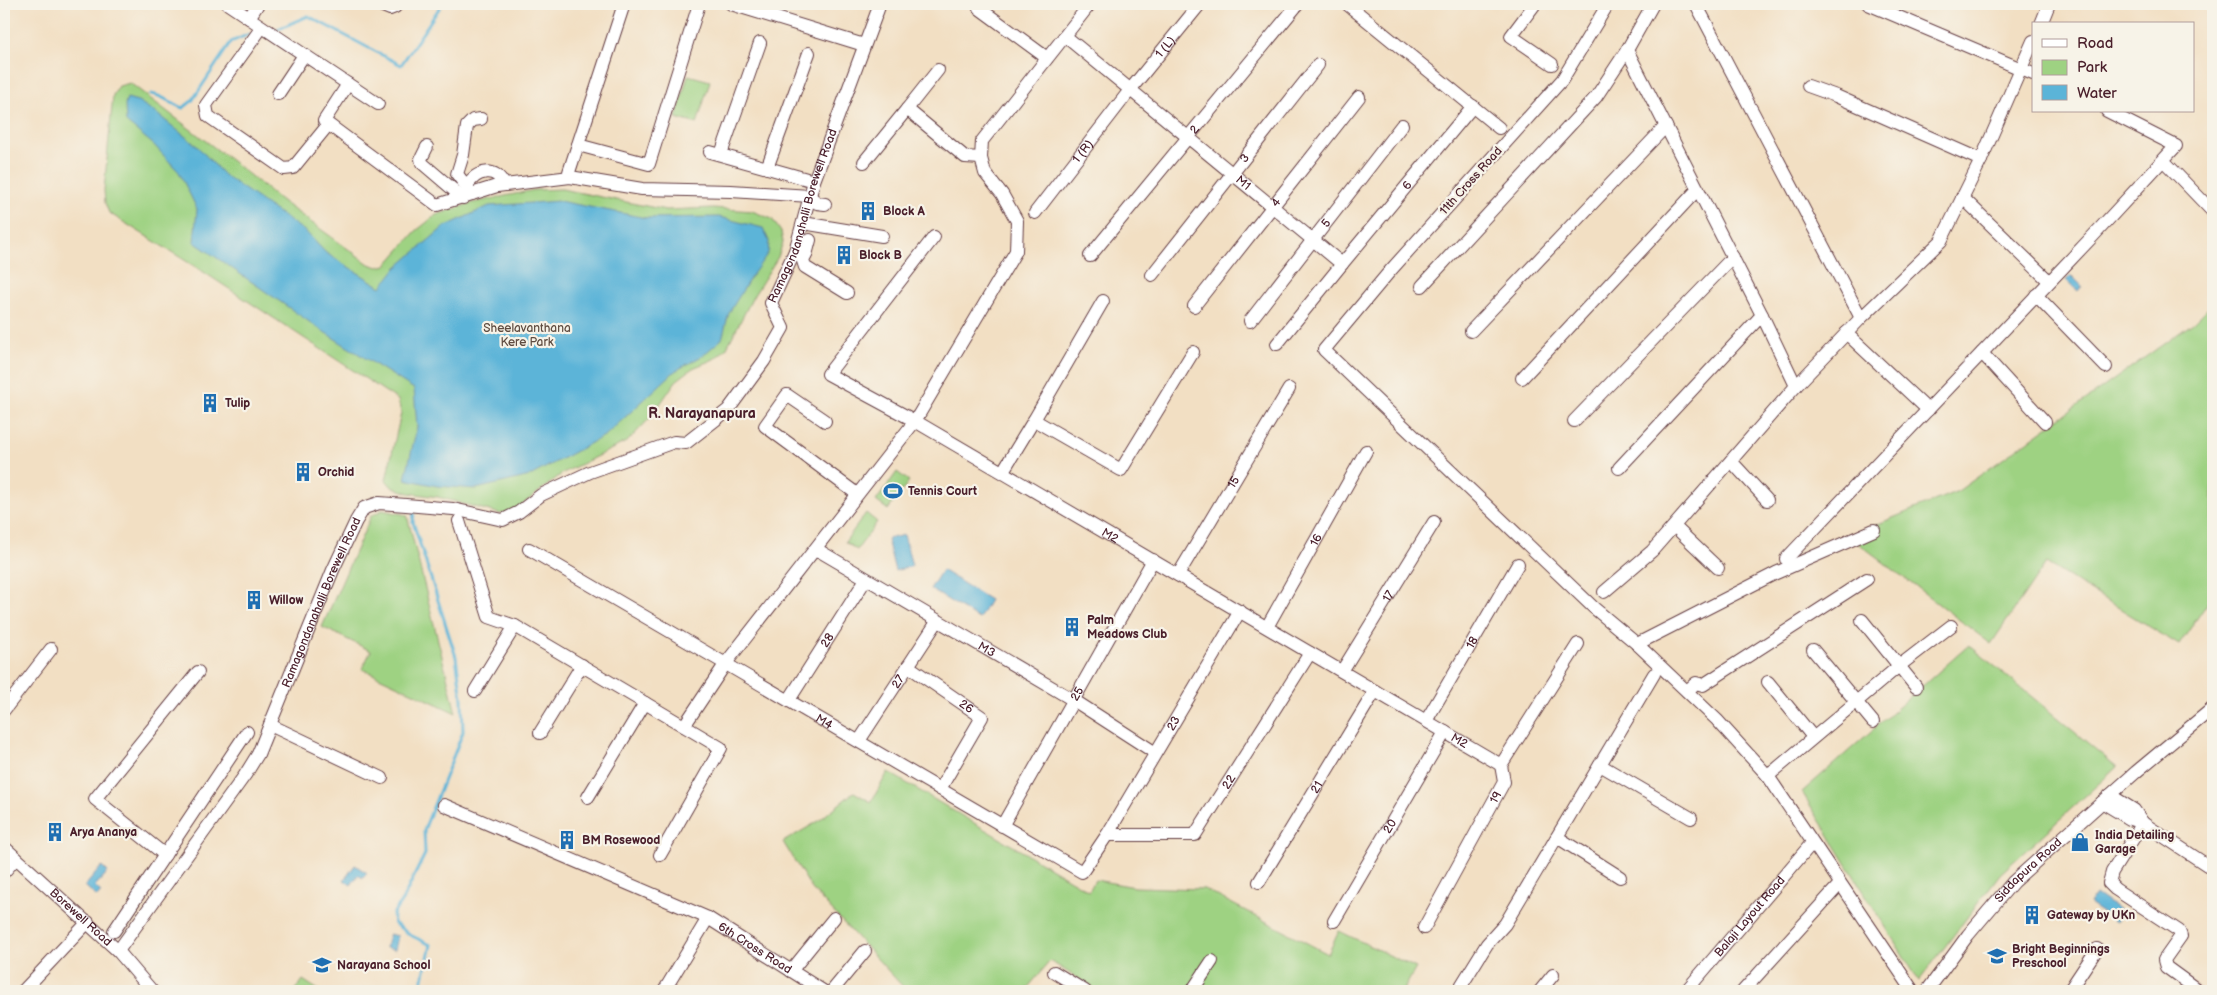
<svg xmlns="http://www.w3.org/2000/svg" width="2217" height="995" font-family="'Balsamiq Sans',sans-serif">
<rect width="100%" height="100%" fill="#f7f3e8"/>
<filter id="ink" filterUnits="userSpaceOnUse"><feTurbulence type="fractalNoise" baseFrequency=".02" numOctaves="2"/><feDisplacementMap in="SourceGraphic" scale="10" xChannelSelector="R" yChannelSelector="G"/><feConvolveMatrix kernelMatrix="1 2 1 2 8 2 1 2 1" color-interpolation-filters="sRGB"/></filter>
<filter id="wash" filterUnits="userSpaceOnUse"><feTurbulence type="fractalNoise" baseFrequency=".0096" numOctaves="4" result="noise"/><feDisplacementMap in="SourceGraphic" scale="20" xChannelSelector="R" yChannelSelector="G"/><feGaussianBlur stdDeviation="1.12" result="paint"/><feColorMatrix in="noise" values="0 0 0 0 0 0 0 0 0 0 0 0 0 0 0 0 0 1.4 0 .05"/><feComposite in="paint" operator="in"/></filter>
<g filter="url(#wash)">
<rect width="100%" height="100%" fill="#f2dfc3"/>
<g fill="#9ed282" stroke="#747856">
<polygon points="688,75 710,81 697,124 676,118"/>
<polygon points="130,83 232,161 283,202 369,264 378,267 386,265 416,231 436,215 472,203 534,190 562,189 666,210 713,208 752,211 772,219 781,232 783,242 778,257 754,295 726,349 714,359 693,368 676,381 651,417 628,441 563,473 514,511 501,514 438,497 409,493 392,487 386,480 401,413 398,400 202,271 109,213 105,203 104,190 113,95 119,86"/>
<polygon points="2213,303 2213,595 2179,645 2046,563 1991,644 1849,536 1958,491 2193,323"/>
<polygon points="897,472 909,481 888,510 876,501"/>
<polygon points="382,510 407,515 456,713 362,669 371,651 322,627 371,516"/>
<polygon points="866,513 877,522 857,550 845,542"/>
<polygon points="1969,645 2117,767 2000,874 1919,981 1802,792"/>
<polygon points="888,772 1089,891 1095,880 1135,887 1204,889 1328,954 1339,931 1416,968 1403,991 1098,991 1050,961 1025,991 907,991 812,889 783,842 817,822 854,792 871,802"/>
<polygon points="303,980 320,991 295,991"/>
</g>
<g fill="#5bb4d8" stroke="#526a82">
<polygon points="127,98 138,101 156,113 197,146 224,175 306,232 326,253 381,287 396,268 444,227 489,206 559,201 646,218 719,217 763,228 769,241 768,253 749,280 729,313 722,339 702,356 675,371 606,435 530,476 476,489 437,486 405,479 417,427 414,389 321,330 194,242 197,209 179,172 154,145 126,122 125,105"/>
<polygon points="2071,275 2082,286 2078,291 2066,280"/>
<polygon points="904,535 912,566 895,571 887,539"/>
<polygon points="942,570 990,600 979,619 930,589"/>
<polygon points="355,865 367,873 363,878 358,875 351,885 344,880"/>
<polygon points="102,866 108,872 95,886 101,892 97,897 85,886"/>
<polygon points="2096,894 2122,912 2116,922 2089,904"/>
<polygon points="389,934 398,936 395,950 386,948"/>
</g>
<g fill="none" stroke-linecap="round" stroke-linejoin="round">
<g stroke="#5bb4d8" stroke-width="3">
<polyline points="278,29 308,16 401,65 442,4"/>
<path d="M151,94c14,2 19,10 32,14l9,-7 39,-59 18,-8"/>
<polyline points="414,512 413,522 456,657 462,699 463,732 424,830 425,854 403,899 393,914 394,923 410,935 431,945 420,991"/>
</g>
</g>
</g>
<g filter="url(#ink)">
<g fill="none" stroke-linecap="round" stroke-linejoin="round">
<g stroke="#633c42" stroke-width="14">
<g id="minor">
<polyline points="228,4 348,84 324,121 437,205 497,186 570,177 642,189 731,191 810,196 817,203 825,204"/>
<polyline points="378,4 390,9 395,7 397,4"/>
<polyline points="731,4 864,45"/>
<path id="s1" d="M1090,4l-108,137 -1,17 4,15 17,21 15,27 -1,30 -101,170 586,344"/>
<polyline points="1347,4 1499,128"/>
<polyline points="1535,4 1511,36 1552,64"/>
<polyline points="1608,4 1562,80 1390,271 1324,350 1594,608 1637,644 1717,720 1768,776 1913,991"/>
<polyline points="1653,4 1627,50 1762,315 1796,386"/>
<polyline points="1696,4 1861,318"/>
<polyline points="1868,4 2033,74"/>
<polyline points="979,8 1047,58"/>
<polyline points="249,18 258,4"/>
<polyline points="2041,24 2049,4"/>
<polyline points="262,27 206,105 208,116 284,169 293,168 328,125"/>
<path id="s2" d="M1065,36l277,228 -65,80"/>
<polyline points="348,84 378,104"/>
<polyline points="1808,86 1836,96 1981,160"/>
<polyline points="278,94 304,55"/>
<polyline points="907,109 938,70"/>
<polyline points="578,145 649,164 699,4"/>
<polyline points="427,147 421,159 422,163 463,198"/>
<polyline points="710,152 814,181"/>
<polyline points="721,154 760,43"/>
<polyline points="2164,161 2213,212"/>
<polyline points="864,162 907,109 965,157 981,158"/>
<polyline points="767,168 809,53"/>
<polyline points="569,172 624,4"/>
<path d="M467,186c9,-16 29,-20 37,-1"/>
<polyline points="472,194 457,174 463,155 467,126 473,120 481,119"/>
<polyline points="1962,197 2049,281"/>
<path id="s3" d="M1035,213l95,-123 70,-86"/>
<polyline points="803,223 882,236"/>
<polyline points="795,251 806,255 803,261 805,267 847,293"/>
<polyline points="806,255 810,240"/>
<path id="s4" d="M1090,256l208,-252"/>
<path id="s5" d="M1342,264l131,-158"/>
<path id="s6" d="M1152,275l166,-210"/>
<polyline points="1422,286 1596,97 1627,50"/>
<polyline points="2036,295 2106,367"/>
<path id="s7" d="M1194,306l165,-209"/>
<path id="s8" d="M1250,321l152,-196"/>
<polyline points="1471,331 1666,126"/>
<polyline points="1846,333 1928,410"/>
<polyline points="1982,353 2045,422"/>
<polyline points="1522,378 1698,189"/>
<polyline points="1034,420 1103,301"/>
<polyline points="825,421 787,395 765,426 857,494"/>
<polyline points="1574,421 1733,257"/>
<polyline points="1731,461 1767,500"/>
<polyline points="1619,468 1762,315"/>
<polyline points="1003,471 1034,420 1121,470 1193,352"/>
<polyline points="459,521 489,617 515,626 721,748 660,855"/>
<polyline points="1675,527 1718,568"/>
<path id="s9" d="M529,549l553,323 25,-37 133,-224"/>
<path id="s10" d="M816,549l259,152 79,51"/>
<polyline points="1786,559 2093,236 2176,146 2107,111"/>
<path id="s11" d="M1178,575l111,-186"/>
<polyline points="1604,592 1652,551 1796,386 1861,318 1941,241 1981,160 2033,41"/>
<polyline points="1862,620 1916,687"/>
<path id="s12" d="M1267,627l99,-176"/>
<polyline points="1637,644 1776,573 1874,530"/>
<polyline points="1813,650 1873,722"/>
<path id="s13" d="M908,666l74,51 -42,72"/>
<path id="s14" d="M1342,671l92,-149"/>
<polyline points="1768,682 1813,737"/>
<polyline points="475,691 515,626"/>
<polyline points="1687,691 1696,683 1703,685 1867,579"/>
<path id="s15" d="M789,700l77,-121"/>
<polyline points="4,710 51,649"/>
<path id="s16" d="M1426,721l92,-157"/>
<polyline points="270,725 382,778"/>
<polyline points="684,726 726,663 915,421 828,374 934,237"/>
<polyline points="540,733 582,665"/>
<path id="s17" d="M859,741l78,-119"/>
<polyline points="1600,765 1691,818"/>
<polyline points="1768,776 1899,666 1951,626"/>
<polyline points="2110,795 2134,810 2143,823"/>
<polyline points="588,797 645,703"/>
<polyline points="2102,802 2130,819 2143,823 2213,869"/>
<polyline points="444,805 708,918"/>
<polyline points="2143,823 2112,872 2109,883 2115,889 2179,931 2181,936 2164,960 2166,967 2199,991"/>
<path id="s18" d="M1002,826l151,-266"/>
<path id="s19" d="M1107,835h88l115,-182"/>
<polyline points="1557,837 1620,877"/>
<path id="s20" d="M4,847l114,104 34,40"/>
<polyline points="165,855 95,799 198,672"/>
<polyline points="4,872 16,858"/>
<path id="s21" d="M1259,882l116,-191"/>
<path id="s22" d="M1334,921l111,-189"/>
<path id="s23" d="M1424,928l80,-146 -3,-17 77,-121"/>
<polyline points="114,931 247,732"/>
<path id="s24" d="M118,951l127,-176 13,-21 75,-184 23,-49 8,-13 15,-5 27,2 47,4 50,11 16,-8 22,-17 49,-23 84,-30 12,1 42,-33 36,-49 19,-33 -12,-25 24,-52 19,-70 66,-177"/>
<polyline points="791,971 834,918"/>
<polyline points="1054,972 1085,991"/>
<polyline points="23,991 88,922"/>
<path id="s25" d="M664,991l44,-73 115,73"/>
<polyline points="832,991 865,951"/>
<polyline points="1192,991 1212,961"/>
<polyline points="1458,991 1487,944 1505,924 1654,674"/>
<polyline points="1540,991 1553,975"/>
<path id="s26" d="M1686,991l126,-148"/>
<polyline points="1743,991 1840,884"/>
<path id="s27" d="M1927,991l41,-56 45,-53 123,-110 77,-64"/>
<polyline points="2069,991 2097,949"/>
</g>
</g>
<use href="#minor" stroke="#fff" stroke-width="12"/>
</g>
</g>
<defs>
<g id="building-bare" transform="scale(1.5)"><path d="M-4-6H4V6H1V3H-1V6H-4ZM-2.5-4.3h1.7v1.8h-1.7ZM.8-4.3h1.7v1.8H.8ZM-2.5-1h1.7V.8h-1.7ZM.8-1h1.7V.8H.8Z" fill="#1f6fb2" stroke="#f7f3e8" stroke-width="2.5" paint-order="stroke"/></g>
<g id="stadium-bare" transform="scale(1.5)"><path d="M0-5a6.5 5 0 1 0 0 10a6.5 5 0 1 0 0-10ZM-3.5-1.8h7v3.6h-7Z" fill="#1f6fb2" stroke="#f7f3e8" stroke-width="2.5" paint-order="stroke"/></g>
<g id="shop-bare" transform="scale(1.5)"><path d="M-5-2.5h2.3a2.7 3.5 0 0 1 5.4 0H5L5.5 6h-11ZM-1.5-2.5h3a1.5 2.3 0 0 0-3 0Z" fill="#1f6fb2" stroke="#f7f3e8" stroke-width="2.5" paint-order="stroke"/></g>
<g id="school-bare" transform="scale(1.5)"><path d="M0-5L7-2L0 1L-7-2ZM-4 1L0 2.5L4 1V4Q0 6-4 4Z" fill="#1f6fb2" stroke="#f7f3e8" stroke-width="2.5" paint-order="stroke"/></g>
</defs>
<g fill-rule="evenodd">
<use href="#building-bare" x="868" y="211"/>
<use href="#building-bare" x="844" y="255"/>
<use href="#building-bare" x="210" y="403"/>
<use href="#building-bare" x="303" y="472"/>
<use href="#stadium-bare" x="893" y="491"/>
<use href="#building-bare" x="254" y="600"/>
<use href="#building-bare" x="1072" y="627"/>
<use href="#building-bare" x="55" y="832"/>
<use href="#building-bare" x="567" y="840"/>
<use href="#shop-bare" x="2080" y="842"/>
<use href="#building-bare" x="2032" y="915"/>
<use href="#school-bare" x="1997" y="956"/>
<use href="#school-bare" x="322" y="965"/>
</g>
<g text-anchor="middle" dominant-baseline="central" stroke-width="4.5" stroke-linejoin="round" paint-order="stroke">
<g font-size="12" fill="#4a1f2b" stroke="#f7f3e8">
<text stroke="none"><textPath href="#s3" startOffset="211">1 (L)</textPath></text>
<text stroke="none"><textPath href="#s4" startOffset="164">2</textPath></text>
<text stroke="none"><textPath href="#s3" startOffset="78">1 (R)</textPath></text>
<text stroke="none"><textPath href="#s6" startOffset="149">3</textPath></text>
<text transform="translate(1471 181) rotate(-48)">11th Cross Road</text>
<text stroke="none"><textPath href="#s2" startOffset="231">M1</textPath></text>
<text stroke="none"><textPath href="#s5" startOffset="102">6</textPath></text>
<text stroke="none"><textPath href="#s7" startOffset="132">4</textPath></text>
<text stroke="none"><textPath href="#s24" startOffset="1125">Ramagondanahalli Borewell Road</textPath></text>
<text stroke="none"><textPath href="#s8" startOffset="124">5</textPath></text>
<text stroke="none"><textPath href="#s11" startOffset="108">15</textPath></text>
<text stroke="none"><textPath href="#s1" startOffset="719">M2</textPath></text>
<text stroke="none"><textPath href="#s12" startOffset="100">16</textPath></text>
<text stroke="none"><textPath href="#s14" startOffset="88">17</textPath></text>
<text stroke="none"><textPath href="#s24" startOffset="406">Ramagondanahalli Borewell Road</textPath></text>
<text stroke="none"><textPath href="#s15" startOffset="71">28</textPath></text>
<text stroke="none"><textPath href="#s16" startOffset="91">18</textPath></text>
<text stroke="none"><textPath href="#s10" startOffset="198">M3</textPath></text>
<text stroke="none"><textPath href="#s17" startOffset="71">27</textPath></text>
<text stroke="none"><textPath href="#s18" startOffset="152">25</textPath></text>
<text stroke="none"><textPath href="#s13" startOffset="71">26</textPath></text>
<text stroke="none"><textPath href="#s9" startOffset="342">M4</textPath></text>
<text stroke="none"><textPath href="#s9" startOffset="815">23</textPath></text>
<text stroke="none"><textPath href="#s1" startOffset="1124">M2</textPath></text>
<text stroke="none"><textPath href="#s19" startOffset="151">22</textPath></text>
<text stroke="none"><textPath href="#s21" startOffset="111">21</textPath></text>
<text stroke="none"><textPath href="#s23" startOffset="149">19</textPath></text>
<text stroke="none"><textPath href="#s22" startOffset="110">20</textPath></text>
<text stroke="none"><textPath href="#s27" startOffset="158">Siddapura Road</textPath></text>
<text stroke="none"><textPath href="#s20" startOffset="104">Borewell Road</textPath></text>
<text stroke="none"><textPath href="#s26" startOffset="98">Balaji Layout Road</textPath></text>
<text stroke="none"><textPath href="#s25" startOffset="141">6th Cross Road</textPath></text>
</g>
<g font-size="12" font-weight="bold" fill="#4a1f2b" stroke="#f7f3e8" text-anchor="start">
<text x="883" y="211">Block A</text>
<text x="859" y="255">Block B</text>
<text x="225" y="403">Tulip</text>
<text x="318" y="472">Orchid</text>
<text x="908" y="491">Tennis Court</text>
<text x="269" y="600">Willow</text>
<text x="1087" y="620">Palm<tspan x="1087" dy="14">Meadows Club</tspan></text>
<text x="70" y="832">Arya Ananya</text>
<text x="2095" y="835">India Detailing<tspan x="2095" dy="14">Garage</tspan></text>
<text x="582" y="840">BM Rosewood</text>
<text x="2047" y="915">Gateway by UKn</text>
<text x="2012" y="949">Bright Beginnings<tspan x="2012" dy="14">Preschool</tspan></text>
<text x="337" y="965">Narayana School</text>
</g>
<g font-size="12" fill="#5f4c41" stroke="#f7f3e8">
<text x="527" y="328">Sheelavanthana<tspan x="527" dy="14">Kere Park</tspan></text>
</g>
<g font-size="14" font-weight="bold" fill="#4a1f2b" stroke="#f7f3e8">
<text x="702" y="413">R. Narayanapura</text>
</g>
</g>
<rect width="2217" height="995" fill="none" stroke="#f7f3e8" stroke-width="20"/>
<rect x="2032" y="22" width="162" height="90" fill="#f7f3e8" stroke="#b29e9c"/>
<rect x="2042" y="39" width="25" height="8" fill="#ffffff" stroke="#b29e9c"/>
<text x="2077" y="48" font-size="15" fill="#4a1f2b">Road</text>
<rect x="2042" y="60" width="25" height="15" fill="#9ed282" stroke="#b29e9c"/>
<text x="2077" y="72" font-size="15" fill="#4a1f2b">Park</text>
<rect x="2042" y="85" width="25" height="15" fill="#5bb4d8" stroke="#b29e9c"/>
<text x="2077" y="98" font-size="15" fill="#4a1f2b">Water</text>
</svg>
